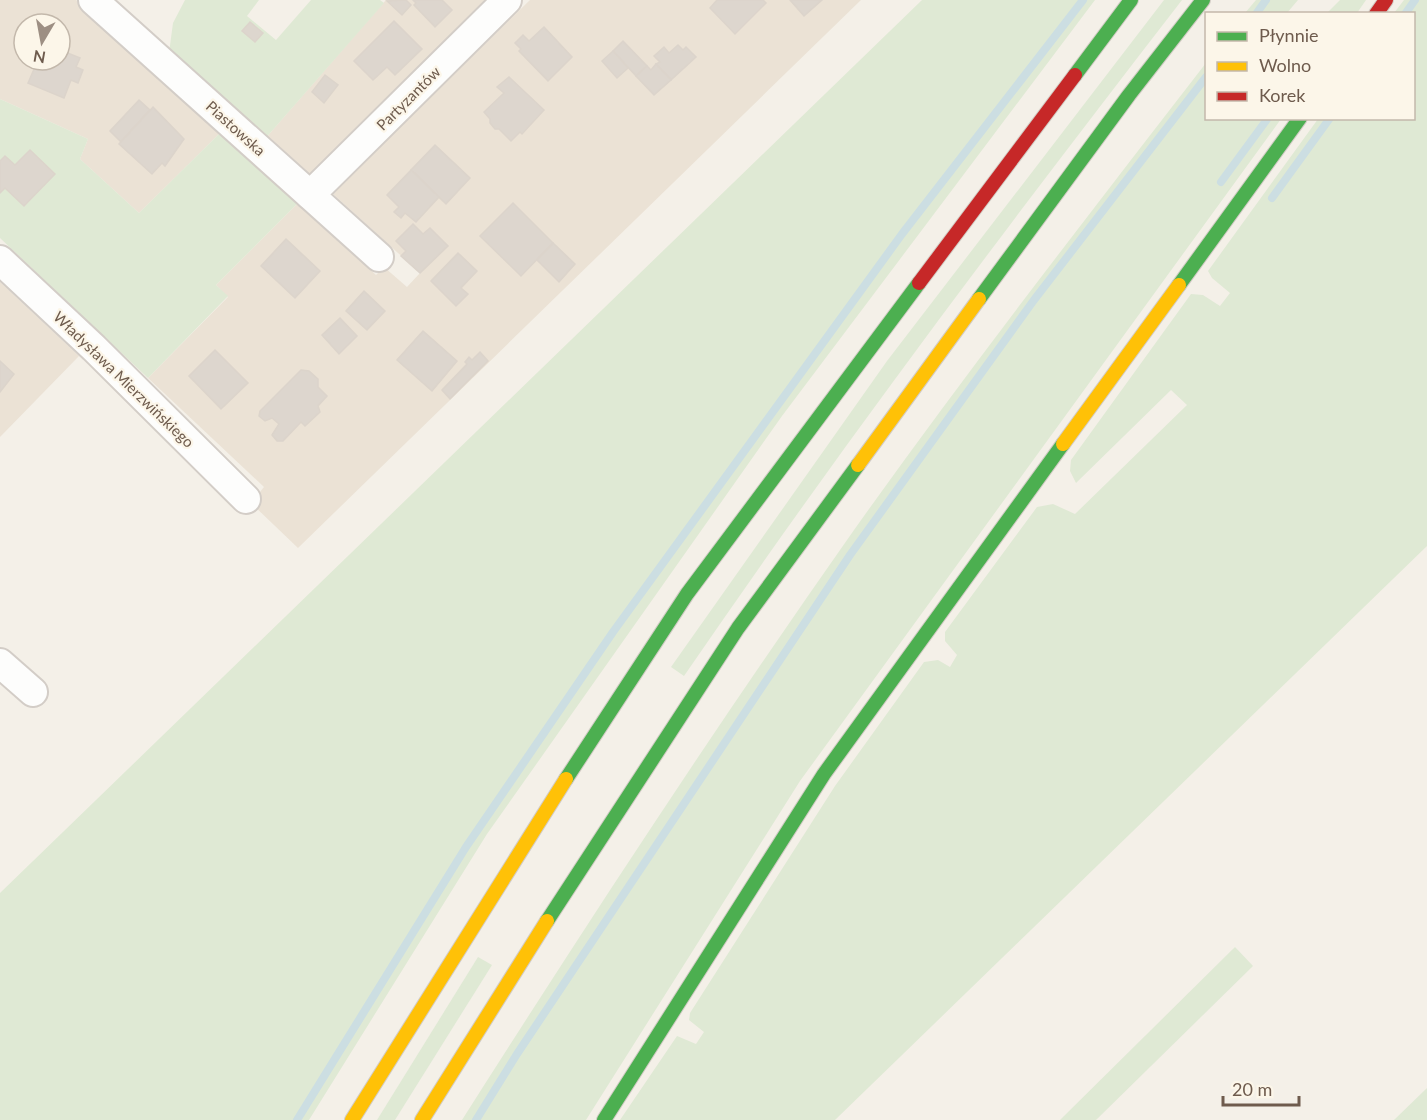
<svg xmlns="http://www.w3.org/2000/svg" width="1427" height="1120" font-family="Lato,sans-serif">
<rect width="100%" height="100%" fill="#f4f0e8"/>
<g fill="#ebe2d5" fill-rule="evenodd">
<path d="M0,0h76l144,133 -81,80 -59,-54 8,-20 -88,-40zM24,24h36v36h-36z"/>
<polygon points="386,0 491,0 310,177 264,140"/>
<polygon points="530,0 861,0 298,548 251,503 264,487 148,378 228,297 216,285 299,202 376,275 384,267 407,287 420,273 332,193"/>
<polygon points="0,282 79,356 0,437"/>
</g>
<g fill="#dfe9d4">
<polygon points="185,0 259,0 247,16 276,40 311,0 380,0 384,3 264,140 169,53 173,23"/>
<polygon points="922,0 1095,0 782,416 487,834 309,1120 0,1120 0,893"/>
<path d="M1164,0h18c-171,221 -340,445 -498,676l-13,-9 216,-306z"/>
<polygon points="1256,0 1298,0 1287,13 1245,13"/>
<polygon points="1340,0 1366,0 1357,13 1326,14"/>
<polygon points="1404,0 1427,0 1427,546 835,1120 620,1120 677,1036 696,1044 704,1032 689,1020 690,1013 835,786 924,662 938,660 950,667 957,655 945,641 945,632 1037,507 1053,504 1075,514 1187,405 1171,390 1076,483 1070,471 1071,460 1191,294 1203,295 1220,306 1230,293 1212,278 1208,271 1318,119 1414,118 1414,14 1394,13"/>
<path d="M1206,63v55l75,1 -481,662 -214,339h-124c127,-200 256,-397 392,-590 113,-159 233,-313 352,-467z"/>
<polygon points="0,99 88,139 80,159 139,213 220,133 299,202 216,285 228,296 148,378 0,238"/>
<polygon points="1235,947 1253,966 1096,1120 1060,1120"/>
<polygon points="478,957 492,965 395,1120 377,1120"/>
<polygon points="1427,1088 1427,1120 1394,1120"/>
</g>
<g fill="none" stroke-linecap="round" stroke-linejoin="round">
<g stroke="#ccdee2" stroke-width="8">
<polyline points="1256,14 1266,0"/>
<polyline points="1405,14 1415,0"/>
<polyline points="1221,182 1268,118"/>
<polyline points="1272,198 1330,118"/>
<polyline points="297,1120 466,847 613,632 902,234 1083,0"/>
<polyline points="476,1120 517,1054 850,555 1034,300 1206,77"/>
</g>
</g>
<g fill="#ddd6ce" stroke="#dcd4cb" stroke-width="1.5">
<polygon points="406,0 411,5 402,15 387,1"/>
<polygon points="413,0 442,0 452,10 435,27 414,5 416,3"/>
<polygon points="717,0 763,0 766,3 735,34 710,8"/>
<polygon points="790,0 822,0 804,16"/>
<polygon points="394,21 422,49 395,75 387,67 373,80 354,61"/>
<polygon points="250,22 263,33 255,42 242,31"/>
<polygon points="544,27 572,57 548,81 519,51 521,49 515,43 523,35 529,41"/>
<polygon points="623,41 647,66 636,76 613,51"/>
<polygon points="678,45 683,50 686,47 696,57 671,80 656,64 660,62 654,56 664,47 669,53"/>
<polygon points="60,50 80,58 76,67 83,70 78,83 71,80 64,98 28,83 38,60 60,60"/>
<polygon points="613,51 628,68 617,78 602,61"/>
<polygon points="656,64 671,80 654,95 636,76 647,66 651,70"/>
<polygon points="325,75 338,85 324,103 312,92"/>
<polygon points="509,77 544,110 522,134 520,132 511,141 499,129 495,129 490,123 490,119 484,112 504,93 497,87"/>
<polygon points="139,100 150,110 121,142 110,131"/>
<polygon points="153,107 184,139 165,166 162,163 152,174 119,144"/>
<polygon points="435,145 470,178 446,204 411,170"/>
<polygon points="30,150 55,174 24,206 5,188 0,193 0,161 5,156 15,165"/>
<polygon points="411,170 439,197 416,222 405,213 401,218 394,212 399,207 387,195"/>
<polygon points="513,203 553,243 521,276 480,236"/>
<polygon points="413,224 423,234 430,228 448,246 420,273 401,256 406,251 396,241"/>
<polygon points="286,239 320,271 295,298 261,266"/>
<polygon points="553,243 575,264 559,282 537,260"/>
<polygon points="458,253 477,271 461,288 468,294 456,306 431,281"/>
<polygon points="364,291 385,311 367,330 346,311"/>
<polygon points="340,318 357,336 339,354 322,335"/>
<polygon points="423,331 457,361 432,391 397,360"/>
<polygon points="215,350 248,383 221,409 189,376"/>
<polygon points="480,352 488,361 450,399 442,390 467,364 465,362 469,357 472,360"/>
<polygon points="0,361 14,374 0,392"/>
<polygon points="301,370 309,371 318,379 318,387 327,396 318,406 320,412 305,426 301,422 283,441 277,441 272,435 279,424 272,418 265,421 259,416 260,411"/>
</g>
<g fill="none" stroke-linecap="round" stroke-linejoin="round">
<g stroke="#d3cdc7" stroke-width="32">
<g id="street">
<polyline points="93,0 379,257"/>
<polyline points="310,195 507,0"/>
<polyline points="0,260 94,348 246,499"/>
<polyline points="0,663 33,692"/>
</g>
</g>
<g stroke="#d2ccc5" stroke-width="16">
<g id="fast">
<polyline points="1075,75 1131,0"/>
<polyline points="1179,285 1300,118"/>
<polyline points="979,299 1129,95 1203,0"/>
<polyline points="566,779 687,594 919,283"/>
<polyline points="547,921 738,628 858,465"/>
<polyline points="604,1120 824,774 1063,444"/>
</g>
</g>
<g stroke="#d2ccc5" stroke-width="16">
<g id="slow">
<polyline points="1063,444 1179,285"/>
<polyline points="858,465 979,299"/>
<polyline points="352,1120 566,779"/>
<polyline points="422,1120 547,921"/>
</g>
</g>
<g stroke="#d2ccc5" stroke-width="16">
<g id="jam">
<polyline points="1376,14 1386,0"/>
<polyline points="919,283 1075,75"/>
</g>
</g>
<use href="#street" stroke="#fdfdfc" stroke-width="28"/>
<use href="#fast" stroke="#4caf50" stroke-width="14"/>
<use href="#slow" stroke="#ffc107" stroke-width="14"/>
<use href="#jam" stroke="#c62828" stroke-width="14"/>
</g>
<g text-anchor="middle" dominant-baseline="central" stroke-width="4.5" stroke-linejoin="round" paint-order="stroke">
<g font-size="15" fill="#6e5b4d" stroke="#fcf6e9">
<text transform="translate(408 98) rotate(-45)">Partyzantów</text>
<text transform="translate(236 128) rotate(42)">Piastowska</text>
<text transform="translate(124 379) rotate(44)">Władysława Mierzwińskiego</text>
</g>
</g>
<rect x="1205" y="12" width="210" height="108" fill="#fcf6e9" stroke="#c3b8ab" stroke-width="1.5"/>
<rect x="1217" y="32" width="30" height="9" fill="#4caf50" stroke="#c3b8ab" stroke-width="1.5"/>
<text x="1259" y="42" font-size="18" fill="#6e5b4d">Płynnie</text>
<rect x="1217" y="62" width="30" height="9" fill="#ffc107" stroke="#c3b8ab" stroke-width="1.5"/>
<text x="1259" y="72" font-size="18" fill="#6e5b4d">Wolno</text>
<rect x="1217" y="92" width="30" height="9" fill="#c62828" stroke="#c3b8ab" stroke-width="1.5"/>
<text x="1259" y="102" font-size="18" fill="#6e5b4d">Korek</text>
<g transform="translate(42 42) rotate(190)"><circle r="28" fill="#fcf6e9" stroke="#c3b8ab" stroke-width="1.5"/>
<path d="M0-4.5L10 22L0 15L-10 22Z" fill="#9d8f83"/>
<text y="-9" font-size="16" font-weight="bold" text-anchor="middle" fill="#6e5b4d">N</text>
</g>
<path d="M1223 1096v9h76v-9" fill="none" stroke="#6e5b4d" stroke-width="3"/>
<text x="1232" y="1096" font-size="18" fill="#6e5b4d" stroke="#fcf6e9" stroke-width="4.5" paint-order="stroke">20 m</text>
</svg>
